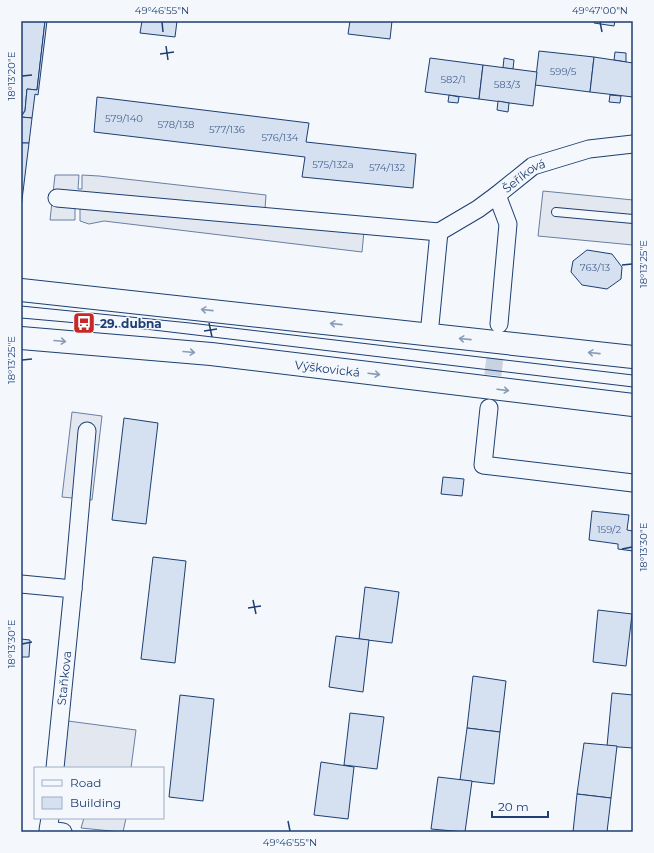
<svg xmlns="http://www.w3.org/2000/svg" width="654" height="853" font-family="Montserrat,sans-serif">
<rect width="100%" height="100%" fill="#f4f7fb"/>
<g fill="#e3e8f0" stroke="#687fa3">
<polygon points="55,175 79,175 78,189 82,189 82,175 99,176 266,195 265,209 365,221 362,252 104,221 89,224 80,221 80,207 75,207 75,220 50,220"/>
<polygon points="543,191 633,200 633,245 538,236"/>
<polygon points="72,412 102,416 92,500 62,497"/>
<polygon points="68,721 136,730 131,768 61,768"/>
<polygon points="84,818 126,818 123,832 121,832 81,828"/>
</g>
<g fill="#d5e0f0" stroke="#1d3f73">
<polygon points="21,21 45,21 37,90 27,89 25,111 21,114"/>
<polygon points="44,21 47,21 38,95 35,94 32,118 21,117 25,111 27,89 37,90 45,21"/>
<polygon points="142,21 177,21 175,37 140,33"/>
<polygon points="350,21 392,21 390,39 348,34"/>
<polygon points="594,21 615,21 614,26 594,23"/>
<polygon points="539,51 594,57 590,92 535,85"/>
<polygon points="615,52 626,53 626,62 614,60"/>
<polygon points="594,57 633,63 633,97 590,92"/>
<polygon points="430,58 483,65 479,99 425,92"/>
<polygon points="504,58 514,60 513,69 503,68"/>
<polygon points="483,65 537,72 533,106 479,99"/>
<polygon points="449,95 459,97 458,103 448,102"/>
<polygon points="610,95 621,96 620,103 609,102"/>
<polygon points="97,97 309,123 306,142 416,154 413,188 302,177 305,157 94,132"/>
<polygon points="498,101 509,103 508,112 497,110"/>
<polygon points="21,117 32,118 29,143 21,143"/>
<polygon points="21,143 29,143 21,208"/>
<polygon points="587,250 612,254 622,267 621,279 607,289 582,285 571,272 573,261"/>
<polygon points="124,418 158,423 146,524 112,520"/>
<polygon points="443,477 464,479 462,496 441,494"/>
<polygon points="592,511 629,515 627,530 633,531 633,551 618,549 618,544 589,540"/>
<polygon points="153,557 186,561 175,663 141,659"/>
<polygon points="365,587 399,592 392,643 359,639"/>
<polygon points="598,610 632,614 626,666 593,662"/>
<polygon points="336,636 369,640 363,692 329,687"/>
<polygon points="21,639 30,640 29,657 21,657"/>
<polygon points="473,676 506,681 500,732 467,728"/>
<polygon points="612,693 633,695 633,748 607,746"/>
<polygon points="180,695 214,699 203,801 169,797"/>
<polygon points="350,713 384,717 377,769 344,765"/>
<polygon points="467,728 500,732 494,784 460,780"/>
<polygon points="584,743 617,746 611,798 577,794"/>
<polygon points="321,762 354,767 348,819 314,815"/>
<polygon points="438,777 472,781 465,832 431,829"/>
<polygon points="577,794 611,798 607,832 573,832"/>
</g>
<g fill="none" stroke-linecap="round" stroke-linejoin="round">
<polyline stroke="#c9d2e0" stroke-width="17" stroke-dasharray="17 8" stroke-linecap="butt" points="490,400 498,331"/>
<g stroke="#1d3f73" stroke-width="10">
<polyline id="lane" points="556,212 633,219"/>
</g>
<g stroke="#1d3f73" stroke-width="19">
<g id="street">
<polyline points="57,198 439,232 478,209 497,195"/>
<path id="s1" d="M499,324l9,-100 -11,-29 36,-29 56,-17 44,-5"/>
<polyline points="429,335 439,232"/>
<polyline points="489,408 483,465 633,483"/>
<polyline points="21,584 73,589 55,768"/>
<polyline points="73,589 87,431"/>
<polyline points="50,818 48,830 63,832"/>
</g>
</g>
<g stroke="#1d3f73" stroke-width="24">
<g id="secondary">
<polyline points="21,290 633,357"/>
<path id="s2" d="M21,338l190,16 422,51"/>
</g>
</g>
<use href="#lane" stroke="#f4f7fb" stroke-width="8"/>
<use href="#street" stroke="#f4f7fb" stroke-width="17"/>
<use href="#secondary" stroke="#f4f7fb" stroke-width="22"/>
<g stroke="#1d3f73" stroke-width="1">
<polyline points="21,306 190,323 633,375"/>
<polyline points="21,318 145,329 633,387"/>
</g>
</g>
<defs><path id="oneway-shaft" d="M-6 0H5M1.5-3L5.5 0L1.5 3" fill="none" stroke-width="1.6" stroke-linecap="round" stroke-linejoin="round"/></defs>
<g stroke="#889bb7">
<use href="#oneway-shaft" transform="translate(207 310) rotate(-174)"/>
<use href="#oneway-shaft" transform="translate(336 324) rotate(-174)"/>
<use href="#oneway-shaft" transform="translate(465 339) rotate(-174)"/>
<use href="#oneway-shaft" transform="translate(60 341) rotate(5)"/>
<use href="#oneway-shaft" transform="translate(189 352) rotate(5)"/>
<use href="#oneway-shaft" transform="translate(594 353) rotate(-174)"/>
<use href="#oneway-shaft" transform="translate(374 374) rotate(7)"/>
<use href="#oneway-shaft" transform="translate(503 390) rotate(7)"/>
</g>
<path fill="none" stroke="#1d3f73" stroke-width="1.5" d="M162,22l1,10M600,22l2,10M166,46l2,14M160,54l14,-2M22,76l10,-1M622,265l10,-1M209,323l3,14M204,331l13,-2M22,360l10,-1M622,549l10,-2M253,600l3,14M248,608l13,-2M22,644l10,-2M288,821l2,10"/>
<defs>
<g id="bus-square" transform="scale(1.15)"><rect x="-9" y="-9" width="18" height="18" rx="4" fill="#c62828" stroke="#f4f7fb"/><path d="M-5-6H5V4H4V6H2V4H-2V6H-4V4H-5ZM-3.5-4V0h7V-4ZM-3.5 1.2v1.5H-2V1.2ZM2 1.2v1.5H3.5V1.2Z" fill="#fff"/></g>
</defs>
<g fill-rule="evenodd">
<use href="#bus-square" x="84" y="323"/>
</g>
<g text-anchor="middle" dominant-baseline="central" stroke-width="3" stroke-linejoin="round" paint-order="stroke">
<g font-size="10" fill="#4b6792">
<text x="563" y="71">599/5</text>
<text x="453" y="79">582/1</text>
<text x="507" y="84">583/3</text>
<text x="124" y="118">579/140</text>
<text x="176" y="124">578/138</text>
<text x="227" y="129">577/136</text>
<text x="280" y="137">576/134</text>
<text x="333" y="164">575/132a</text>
<text x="387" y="167">574/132</text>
<text x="595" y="267">763/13</text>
<text x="609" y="529">159/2</text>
</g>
<g font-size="12" fill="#1d3f73" stroke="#f4f7fb">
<text stroke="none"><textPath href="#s1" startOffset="165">Šeříková</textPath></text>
<text stroke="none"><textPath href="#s2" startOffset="308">Výškovická</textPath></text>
<text transform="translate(64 678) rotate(-84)">Staňkova</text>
</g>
<g font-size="12" font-weight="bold" fill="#1d3f73" stroke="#f4f7fb" text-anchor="start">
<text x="100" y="323">29. dubna</text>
</g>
</g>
<rect width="654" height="853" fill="none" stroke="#f4f7fb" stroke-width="44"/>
<rect x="34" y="767" width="130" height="52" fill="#f4f7fb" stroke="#9eadc5"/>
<rect x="42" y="780" width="20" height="6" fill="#f4f7fb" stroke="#9eadc5"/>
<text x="70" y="787" font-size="12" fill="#1d3f73">Road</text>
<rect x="42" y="797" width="20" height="12" fill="#d5e0f0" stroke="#9eadc5"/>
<text x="70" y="807" font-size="12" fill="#1d3f73">Building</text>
<path d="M492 811v6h56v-6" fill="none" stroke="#1d3f73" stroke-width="2"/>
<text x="498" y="811" font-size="12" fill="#1d3f73" stroke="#f4f7fb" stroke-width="3" paint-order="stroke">20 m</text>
<rect x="22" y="22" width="610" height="809" fill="none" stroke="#1d3f73" stroke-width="1.5"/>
<g font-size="10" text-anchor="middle" fill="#1d3f73">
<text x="162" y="14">49°46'55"N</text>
<text x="600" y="14">49°47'00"N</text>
<text transform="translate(11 76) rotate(-90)" y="4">18°13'20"E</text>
<text transform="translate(643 264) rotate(-90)" y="4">18°13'25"E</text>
<text transform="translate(11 360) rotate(-90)" y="4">18°13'25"E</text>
<text transform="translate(643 547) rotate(-90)" y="4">18°13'30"E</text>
<text transform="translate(11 644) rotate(-90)" y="4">18°13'30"E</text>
<text x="290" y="846">49°46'55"N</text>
</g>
</svg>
